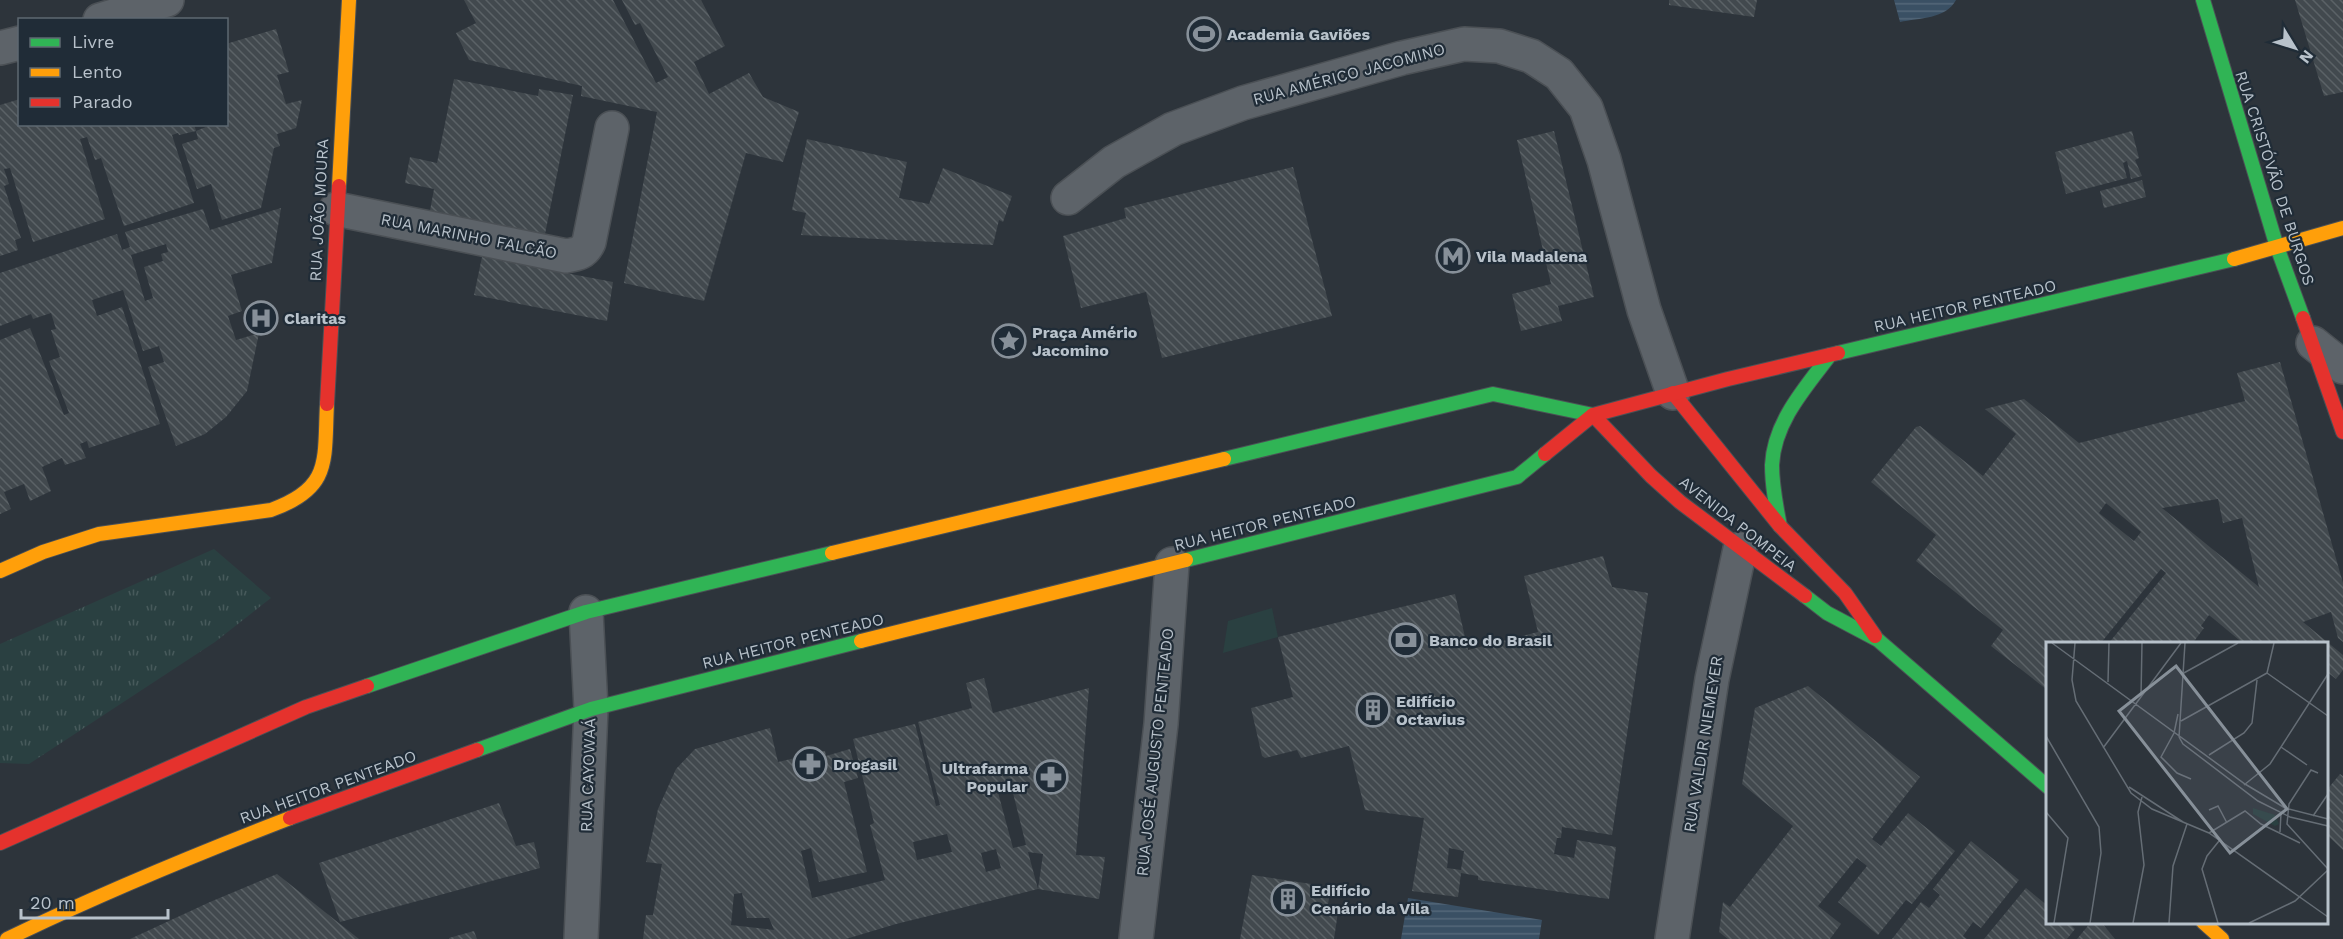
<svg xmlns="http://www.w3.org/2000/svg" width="2343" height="939" font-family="'Work Sans',sans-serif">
<defs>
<pattern id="park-tufts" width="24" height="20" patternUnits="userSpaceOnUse" patternTransform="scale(1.5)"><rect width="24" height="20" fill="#2a4041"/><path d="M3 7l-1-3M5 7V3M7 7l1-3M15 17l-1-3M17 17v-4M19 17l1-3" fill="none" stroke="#475a5b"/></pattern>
<pattern id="water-rules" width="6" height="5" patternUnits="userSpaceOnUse" patternTransform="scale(1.5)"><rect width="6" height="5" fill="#3a5064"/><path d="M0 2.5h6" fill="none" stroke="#546879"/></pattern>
<pattern id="building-back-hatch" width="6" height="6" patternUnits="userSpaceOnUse" patternTransform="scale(1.5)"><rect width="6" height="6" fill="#42494e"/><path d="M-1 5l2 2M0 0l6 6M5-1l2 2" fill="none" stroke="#5b6266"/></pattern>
</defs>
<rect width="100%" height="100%" fill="#2d343b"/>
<polygon fill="#2a4041" points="1272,608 1278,637 1223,653 1228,621"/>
<polygon fill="url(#park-tufts)" points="214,549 271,598 215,642 29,764 0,763 0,644"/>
<g fill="url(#water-rules)">
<path d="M1894,0h62c-10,19 -37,18 -56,22z"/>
<polygon points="1408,898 1542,920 1539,939 1401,939"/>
</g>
<g fill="url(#building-back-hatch)" fill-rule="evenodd">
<polygon points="464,0 613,0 656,83 668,77 640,23 635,25 622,0 701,0 725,46 694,62 709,94 749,73 763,97 799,112 783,162 746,153 704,301 624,283 657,112 581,96 582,86 469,60 456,33 476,23"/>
<polygon points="1669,0 1757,0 1754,17 1669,5"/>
<polygon points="2295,0 2343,0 2343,92 2324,96"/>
<polygon points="276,29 289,72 277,75 286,104 302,100 296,128 277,134 280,146 274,148 261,208 222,220 211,184 197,189 182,144 198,139 196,131 213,124 226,124 226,44"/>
<polygon points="454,79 538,96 539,89 573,95 544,239 429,216 434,189 405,183 410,157 437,163"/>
<polygon points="20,99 20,124 194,124 196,131 179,135 178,133 172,135 194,203 124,226 101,158 95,160 87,137 80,139 105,219 33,242 10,168 4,169 9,184 4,186 21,238 15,240 18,250 0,256 0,105"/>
<polygon points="1554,131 1594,297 1558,306 1562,321 1521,331 1512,294 1551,284 1517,140"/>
<polygon points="2132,131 2139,158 2135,160 2142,176 2131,179 2127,161 2123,163 2127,178 2066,194 2055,152"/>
<polygon points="807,139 907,162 899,198 929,204 943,168 1012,196 1003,222 999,220 993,245 801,235 806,213 792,210"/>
<polygon points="1293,167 1332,316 1162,358 1146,292 1081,308 1063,236 1126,218 1124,208"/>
<polygon points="2142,180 2146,197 2104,208 2100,191"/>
<path d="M281,208l-9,55 -41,12 11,36 -14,5 8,24 23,-7 -12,58 -21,26 -21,17 -29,12 -28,-79 16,-5 -5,-16 -16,5 -20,-61 -31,10 5,16 25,-9 38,117 -71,24 -2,-7 -7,3 6,14 -21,7 -3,-7 -20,9 9,24 -21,10 -6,-17 -20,8 7,17 -11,5v-174l30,-12 34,87 5,-2 -20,-52 11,-4 -9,-27 5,-1 -5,-16 -18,6 -2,-5 -31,12v-53l117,-39 5,16 8,-3 -5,-15 78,-23 7,21zM166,244l2,8 -7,2 2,7 -19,6 9,31 -8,3 -14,-46z"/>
<polygon points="482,257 613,282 607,321 474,295"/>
<path d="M2280,362l63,221v59l-5,-4 -7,-26 -28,10 40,33v15l-7,9 -10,-8v-27h-82l-35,-29 -8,11 3,2 -12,16h-84l58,-71 -5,-4 -61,75h-52l-2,45 -55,-43 12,-16 -87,-69 20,-26 -65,-53 45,-55 4,-1 63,50 33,-42 -31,-25 39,-10 55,44 166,-42 -8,-28zM2218,499l5,24 19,-5 17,69 -97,-79zM2106,503l35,29 -7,9 -35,-28z"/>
<path d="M1603,556l9,31 36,6 -36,242 -50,-8 -1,11h-4l-3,16 20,4 3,-18 39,7 -7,52 -131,-19v-4l-17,-3 -3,24 -46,-6 12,-73 -59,-8 -16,-64 -48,12 -4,-8 -32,8 -3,-2 -11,-48 42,-11 -15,-60 177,-43 13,56 70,-18 -14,-56zM1449,848l15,3 -3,19 -14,-2z"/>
<path d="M984,678l9,35 96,-25 -13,167 29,2 -6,42 -61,-10 5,-35 -15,-2 10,37 -142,35 -50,15h-203l3,-24h7l9,-51 -16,-2 12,-53 18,-40 19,-20 75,-21 8,34 47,-11 1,5 24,-7 8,29 -14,4 23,90 -48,10 -8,-34 -10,3 11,47 73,-18 -15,-55 4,-2 -21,-84 62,-15 21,82 4,-1 -22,-83 54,-14 -6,-25zM1010,781l16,64 -13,3 -17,-63zM947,834l5,18 -35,8 -4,-18zM996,849l5,19 -15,4 -5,-19zM742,893l5,25h22l5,12 -43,-5 3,-31z"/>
<polygon points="1808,686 1920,777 1872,839 1881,846 1908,813 1955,851 1912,904 1906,900 1878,935 1838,902 1867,866 1857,858 1818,906 1841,924 1830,939 1728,939 1719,932 1723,902 1730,907 1793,826 1742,784 1755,708"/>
<polygon points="2340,774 2343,776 2343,850 2326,834 2326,791"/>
<polygon points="499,803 516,846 534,842 540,868 340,922 319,863"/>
<polygon points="1971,841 2019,880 1981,928 1973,922 1963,936 1967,939 1892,939 1921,902 1929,908 1940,895 1933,889"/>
<polygon points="277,874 359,939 130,939 210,902"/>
<polygon points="1252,875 1331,887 1327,910 1338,912 1334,939 1240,939"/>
<polygon points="2026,888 2048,906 2048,922 2068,922 2075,929 2067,939 1984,939"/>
<polygon points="2091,922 2101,922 2115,939 2077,939"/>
<polygon points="474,931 477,939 449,939 449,938"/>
</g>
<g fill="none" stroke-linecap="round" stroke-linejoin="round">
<g stroke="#4b5055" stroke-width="36">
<g id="street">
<polyline points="100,20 167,0"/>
<polyline points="0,48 20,43"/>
<polyline points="1068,198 1114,162 1173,129 1243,103 1402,58 1464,44 1499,46 1531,56 1559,74 1586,108 1604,160 1644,310 1673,393"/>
<path d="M336,209l230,47c12,-2 18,-3 23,-14l23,-114"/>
<polyline points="2313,343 2343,367"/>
<polyline points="581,939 591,709 586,612"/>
<polyline points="1136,939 1161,724 1172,564"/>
<polyline points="1672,939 1712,679 1740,549"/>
</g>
</g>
<g stroke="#4b5055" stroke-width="16">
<g id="fast">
<polyline points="2203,0 2277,247 2303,318"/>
<polyline points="1838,353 2234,259"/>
<polyline points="1224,459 1493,394 1593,415"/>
<path d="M1780,526c-4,-20 -8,-40 -8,-61 2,-43 33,-77 58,-110"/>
<polyline points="1186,560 1517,477 1545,454"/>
<polyline points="1805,596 1827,613 1878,640 2048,787"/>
<polyline points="367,686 586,612 832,553"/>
<polyline points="477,750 591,709 861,641"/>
</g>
</g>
<g stroke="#4b5055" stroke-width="16">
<g id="slow">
<polyline points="339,186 349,0"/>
<polyline points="2234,259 2343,228"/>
<polyline points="832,553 1224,459"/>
<path d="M0,571l43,-19 56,-18 172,-24c61,-22 53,-49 56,-106"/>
<polyline points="861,641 1186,560"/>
<polyline points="2203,922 2222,939"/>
<path d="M7,939c93,-45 187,-84 283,-121"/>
</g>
</g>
<g stroke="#4b5055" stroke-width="16">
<g id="jam">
<polyline points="2303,318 2343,432"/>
<polyline points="1673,393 1780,526 1845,593 1875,636"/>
<polyline points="327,404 339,186"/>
<polyline points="1593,415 1651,476 1680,502 1805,596"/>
<polyline points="1545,454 1593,415 1728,379 1838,353"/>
<polyline points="290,818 477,750"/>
<polyline points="0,843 306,707 367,686"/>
</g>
</g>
<use href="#street" stroke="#5d6369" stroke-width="33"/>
<use href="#fast" stroke="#30b455" stroke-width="14"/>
<use href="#slow" stroke="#ff9f0a" stroke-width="14"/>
<use href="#jam" stroke="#e5322d" stroke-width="14"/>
</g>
<defs>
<g id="stadium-ring" transform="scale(1.725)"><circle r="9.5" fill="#202c37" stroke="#879099" stroke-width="1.5"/><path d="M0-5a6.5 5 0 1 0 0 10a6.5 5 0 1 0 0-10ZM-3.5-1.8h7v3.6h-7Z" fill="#879099"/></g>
<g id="metro-ring" transform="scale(1.725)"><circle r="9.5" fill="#202c37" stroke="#879099" stroke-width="1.5"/><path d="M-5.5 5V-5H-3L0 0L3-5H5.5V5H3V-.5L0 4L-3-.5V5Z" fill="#879099"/></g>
<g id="hospital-ring" transform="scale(1.725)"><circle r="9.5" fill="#202c37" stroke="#879099" stroke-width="1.5"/><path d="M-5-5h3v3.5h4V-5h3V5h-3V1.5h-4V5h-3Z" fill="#879099"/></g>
<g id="sight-ring" transform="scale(1.725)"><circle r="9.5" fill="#202c37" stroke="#879099" stroke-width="1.5"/><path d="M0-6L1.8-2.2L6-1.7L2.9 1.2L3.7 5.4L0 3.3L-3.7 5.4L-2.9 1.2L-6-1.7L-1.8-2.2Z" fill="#879099"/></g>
<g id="bank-ring" transform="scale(1.725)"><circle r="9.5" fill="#202c37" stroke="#879099" stroke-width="1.5"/><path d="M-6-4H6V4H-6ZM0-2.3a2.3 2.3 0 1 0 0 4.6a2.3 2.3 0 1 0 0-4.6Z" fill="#879099"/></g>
<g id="building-ring" transform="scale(1.725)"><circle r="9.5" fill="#202c37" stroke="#879099" stroke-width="1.5"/><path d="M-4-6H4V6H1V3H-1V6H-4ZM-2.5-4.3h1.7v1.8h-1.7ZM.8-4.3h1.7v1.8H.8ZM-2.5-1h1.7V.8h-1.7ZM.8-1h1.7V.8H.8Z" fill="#879099"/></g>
<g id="pharmacy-ring" transform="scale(1.725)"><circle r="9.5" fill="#202c37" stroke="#879099" stroke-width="1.5"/><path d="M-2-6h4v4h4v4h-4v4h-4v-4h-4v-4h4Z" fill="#879099"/></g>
</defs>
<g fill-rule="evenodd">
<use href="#stadium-ring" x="1204" y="34"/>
<use href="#metro-ring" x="1453" y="256"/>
<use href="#hospital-ring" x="261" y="318"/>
<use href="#sight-ring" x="1009" y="341"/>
<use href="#bank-ring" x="1406" y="640"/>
<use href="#building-ring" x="1373" y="710"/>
<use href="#pharmacy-ring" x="810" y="764"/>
<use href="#pharmacy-ring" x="1051" y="777"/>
<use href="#building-ring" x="1288" y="899"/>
</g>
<g text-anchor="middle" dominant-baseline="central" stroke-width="4.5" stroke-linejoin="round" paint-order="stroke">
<g font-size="16" font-weight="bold" fill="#b8c2cb" stroke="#202c37" text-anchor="start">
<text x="1227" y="34">Academia Gaviões</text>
<text x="1476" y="256">Vila Madalena</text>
<text x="284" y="318">Claritas</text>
<text x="1032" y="332">Praça Amério<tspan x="1032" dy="18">Jacomino</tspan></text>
<text x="1429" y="640">Banco do Brasil</text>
<text x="1396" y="701">Edifício<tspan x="1396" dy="18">Octavius</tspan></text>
<text x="833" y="764">Drogasil</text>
<text x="1028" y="768" text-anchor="end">Ultrafarma<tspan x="1028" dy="18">Popular</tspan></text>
<text x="1311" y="890">Edifício<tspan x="1311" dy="18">Cenário da Vila</tspan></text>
</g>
<g font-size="16" fill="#b8c2cb" stroke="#202c37">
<text transform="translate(1349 74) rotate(-15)">RUA AMÉRICO JACOMINO</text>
<text transform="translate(2275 178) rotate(72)">RUA CRISTÓVÃO DE BURGOS</text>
<text transform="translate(319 210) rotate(-87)">RUA JOÃO MOURA</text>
<text transform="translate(469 236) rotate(11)">RUA MARINHO FALCÃO</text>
<text transform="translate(1965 306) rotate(-13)">RUA HEITOR PENTEADO</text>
<text transform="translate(1265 523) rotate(-14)">RUA HEITOR PENTEADO</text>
<text transform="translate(1738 524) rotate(38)">AVENIDA POMPEIA</text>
<text transform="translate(793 641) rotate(-14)">RUA HEITOR PENTEADO</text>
<text transform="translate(1703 744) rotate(-81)">RUA VALDIR NIEMEYER</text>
<text transform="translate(1155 752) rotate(-84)">RUA JOSÉ AUGUSTO PENTEADO</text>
<text transform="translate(588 775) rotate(-88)">RUA CAYOWAÁ</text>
<text transform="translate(328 787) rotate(-20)">RUA HEITOR PENTEADO</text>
</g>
</g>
<g transform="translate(2046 642)">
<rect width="282" height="282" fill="#2d343b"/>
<path d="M207,166l22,7 4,9 -4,2 -22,-12z" fill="#2a4041"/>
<path fill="none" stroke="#656d75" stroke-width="1.5" d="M6,1l193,141 40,24 43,11M29,1l-3,37 4,21 55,92 21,16 57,24 119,84M221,31l61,43M221,31l7,-30M136,32l56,-31M62,40l1,-39M95,54l1,-53M135,79l86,-48M128,91l-13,24 16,16 14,6M128,91l4,-19M0,94l53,91 2,26 -11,70M133,95l4,7 75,57 32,16 38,9M133,95l6,-94M235,105l26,18M57,106l78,-105M163,113l35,-22 8,-10 5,-43M272,131l-7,-3 -22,34 -2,20 41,45M198,143l26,-21 58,-90M83,145l54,35M163,168l9,-4 9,17M0,170l22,26 -14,85M267,174l15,-22M234,190l1,-19M163,191l36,-22 16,13 39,19M87,281l11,-58 -6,-53 4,-15M123,281l4,-57 14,-42M172,281l-16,-54 5,-13 12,-15M203,281l46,-22 33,-31"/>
<path fill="#879099" fill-opacity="0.15" stroke="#879099" stroke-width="3" d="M130,24l111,143 -57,44 -111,-142z"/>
<rect width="282" height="282" fill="none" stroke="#b8c2cb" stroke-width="3"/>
</g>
<rect x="18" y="18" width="210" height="108" fill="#202c37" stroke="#5d6872" stroke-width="1.5"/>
<rect x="30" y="38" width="30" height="9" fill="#30b455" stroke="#5d6872" stroke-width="1.5"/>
<text x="72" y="48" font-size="18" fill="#b8c2cb">Livre</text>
<rect x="30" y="68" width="30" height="9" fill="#ff9f0a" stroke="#5d6872" stroke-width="1.5"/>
<text x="72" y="78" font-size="18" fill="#b8c2cb">Lento</text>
<rect x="30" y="98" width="30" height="9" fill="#e5322d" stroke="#5d6872" stroke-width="1.5"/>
<text x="72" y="108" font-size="18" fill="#b8c2cb">Parado</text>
<g transform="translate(2295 48) rotate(128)" stroke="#202c37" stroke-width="4.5" paint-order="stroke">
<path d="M0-4.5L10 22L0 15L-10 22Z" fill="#b8c2cb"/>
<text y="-9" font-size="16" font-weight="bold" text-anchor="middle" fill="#b8c2cb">N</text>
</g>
<path d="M21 909v9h147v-9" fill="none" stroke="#b8c2cb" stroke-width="3"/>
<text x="30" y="909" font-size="18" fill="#b8c2cb" stroke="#202c37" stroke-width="4.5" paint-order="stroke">20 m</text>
</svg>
